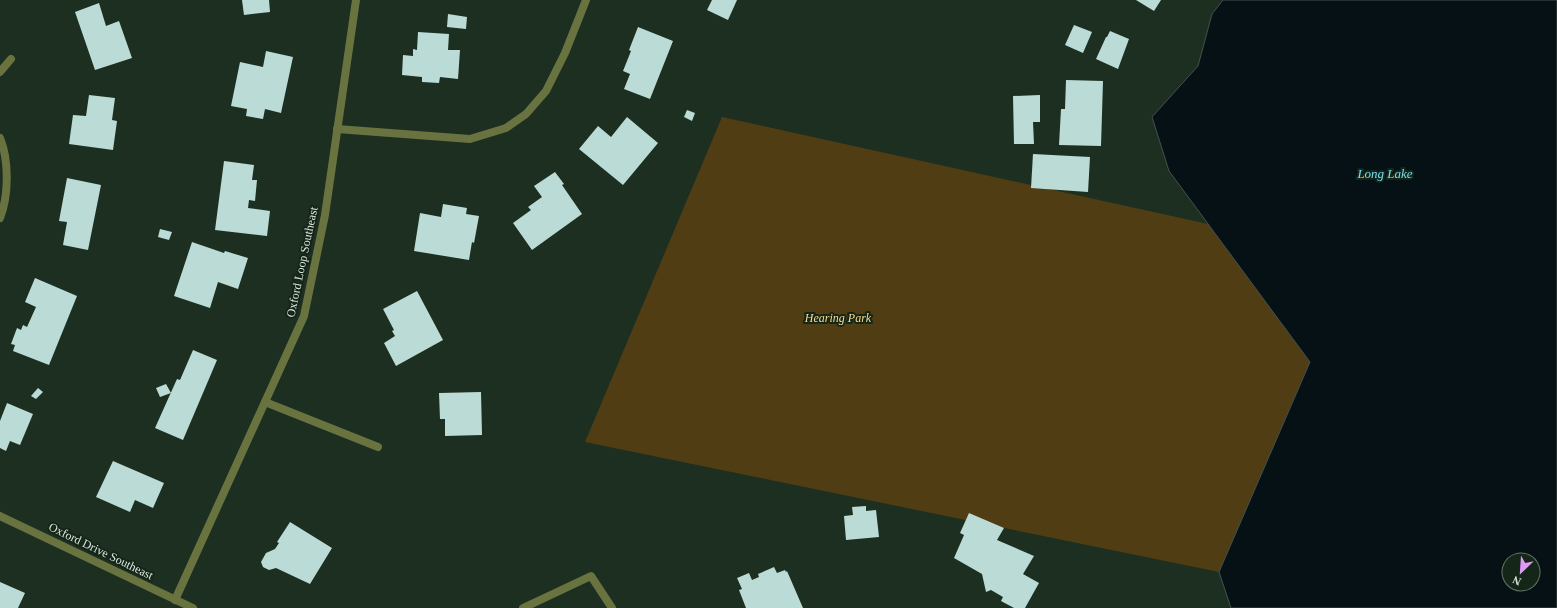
<svg xmlns="http://www.w3.org/2000/svg" width="1557" height="608" font-family="'Times New Roman',serif">
<rect width="100%" height="100%" fill="#1d2f21"/>
<polygon fill="#503d13" points="722,117 1208,224 1310,362 1219,572 585,442"/>
<path fill="#051115" stroke="#455151" fill-rule="evenodd" d="M1223,0h334v608h-326l-12,-36 91,-210 -141,-191 -17,-54 46,-51 14,-52zM1509,560h24v24h-24z"/>
<g fill="#bbdcd6">
<polygon points="242,0 269,0 270,12 244,15"/>
<polygon points="712,0 737,0 728,20 707,10"/>
<polygon points="1136,0 1161,0 1154,11"/>
<polygon points="99,3 106,26 119,21 132,58 95,70 75,12"/>
<polygon points="448,14 467,17 466,29 447,27"/>
<polygon points="1074,25 1092,32 1083,53 1065,45"/>
<polygon points="638,27 673,41 650,99 624,89 630,74 623,71 631,51 629,50"/>
<polygon points="1110,31 1129,39 1118,69 1096,59 1106,37 1107,37"/>
<polygon points="418,32 449,34 448,50 460,50 458,79 440,77 439,83 422,82 422,77 402,75 403,55 413,56 413,49 417,50"/>
<polygon points="266,51 293,57 281,113 265,109 263,119 246,116 247,109 231,106 240,62 263,67"/>
<polygon points="1066,80 1103,81 1101,146 1059,145 1061,109 1065,109"/>
<polygon points="89,95 115,98 112,120 117,121 113,150 69,144 73,115 86,116"/>
<polygon points="1040,95 1040,122 1033,122 1034,144 1014,144 1013,96"/>
<polygon points="687,110 695,113 692,121 684,117"/>
<polygon points="627,117 658,143 623,185 579,149 598,126 611,137"/>
<polygon points="1033,154 1090,157 1088,192 1031,188"/>
<polygon points="224,161 254,165 252,180 257,180 255,201 249,200 248,208 270,211 267,236 215,230"/>
<polygon points="555,172 564,184 562,185 582,214 532,250 513,223 531,210 528,207 542,197 534,186"/>
<polygon points="67,178 101,185 88,250 63,245 67,222 59,221"/>
<polygon points="443,204 467,208 466,214 479,216 474,243 472,242 469,260 414,251 420,213 441,217"/>
<polygon points="160,229 172,232 169,240 158,237"/>
<polygon points="192,242 224,253 225,251 248,258 238,289 218,282 210,308 174,296"/>
<polygon points="35,278 77,296 49,365 13,351 15,345 11,344 17,328 21,330 23,325 27,327 36,307 25,302"/>
<polygon points="417,291 443,340 396,366 384,343 395,336 392,331 394,330 383,309"/>
<polygon points="193,350 217,360 183,440 155,428 177,379 180,380"/>
<polygon points="166,384 171,393 160,397 156,388"/>
<polygon points="38,388 43,392 36,399 31,396"/>
<polygon points="481,392 482,435 445,436 445,419 440,419 439,393"/>
<polygon points="7,403 33,414 20,445 10,441 6,451 0,448 0,421"/>
<polygon points="113,461 164,483 153,508 135,500 130,512 96,497"/>
<polygon points="866,506 866,511 876,510 879,537 846,540 844,516 853,515 852,507"/>
<polygon points="969,513 1004,528 997,540 1034,556 1023,574 1039,583 1025,608 1014,608 1001,601 1003,597 991,590 986,592 982,574 954,558 964,535 960,533"/>
<polygon points="290,522 332,548 310,584 276,568 269,570 263,567 261,562 266,553 275,549 279,543 277,542"/>
<polygon points="774,567 777,573 785,570 786,572 787,571 803,608 746,608 739,590 742,589 737,578 749,573 752,580 759,577 758,574"/>
<polygon points="0,582 25,593 18,608 0,608"/>
</g>
<g fill="none" stroke-linecap="round" stroke-linejoin="round">
<g stroke="#697340" stroke-width="8">
<polyline points="0,72 11,59"/>
<polyline points="337,129 470,139 506,128 526,114 546,91 565,53 586,0"/>
<path d="M0,138c9,22 9,57 0,80"/>
<polyline points="265,402 378,447"/>
<polyline points="0,516 193,608"/>
<polyline points="175,600 304,316 325,215 356,0"/>
<polyline points="523,608 591,576 612,608"/>
</g>
</g>
<g text-anchor="middle" dominant-baseline="central" stroke-width="4" stroke-linejoin="round" paint-order="stroke">
<g font-size="12" fill="#dbe6dd" stroke="#142618">
<text transform="translate(302 262) rotate(-78)">Oxford Loop Southeast</text>
<text transform="translate(101 551) rotate(26)">Oxford Drive Southeast</text>
</g>
<g font-size="12" font-style="italic" fill="#ffd88a" stroke="#142618">
<text x="838" y="318">Hearing Park</text>
</g>
<g font-size="13" font-style="italic" fill="#74defa" stroke="#142618">
<text x="1385" y="173">Long Lake</text>
</g>
</g>
<g transform="translate(1521 572) rotate(205)"><circle r="19" fill="#142618" stroke="#647367"/>
<path d="M0-3L7 15L0 10L-7 15Z" fill="#dd99f4"/>
<text y="-6" font-size="11" font-weight="bold" text-anchor="middle" fill="#dbe6dd">N</text>
</g>
</svg>
